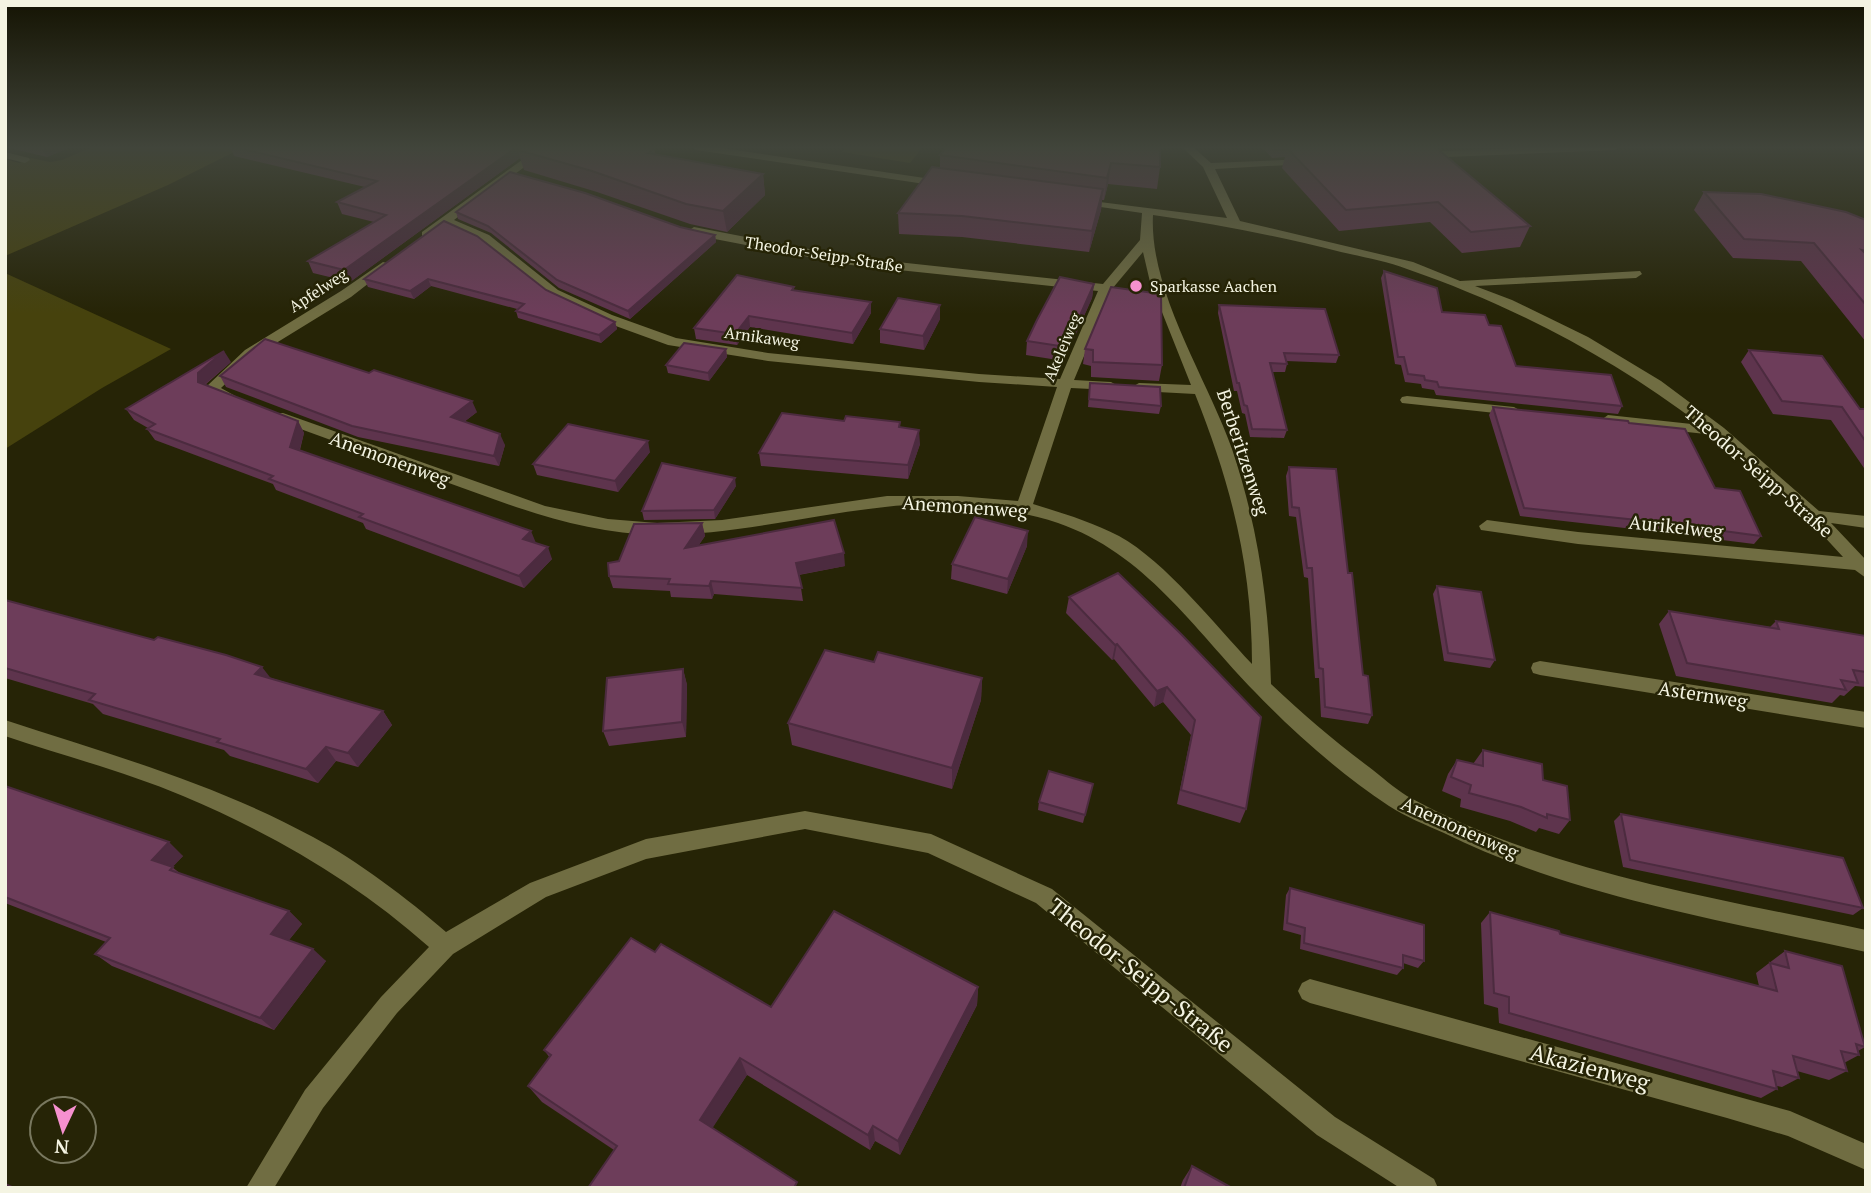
<svg xmlns="http://www.w3.org/2000/svg" width="1871" height="1193" font-family="'PT Serif',serif">
<rect width="100%" height="100%" fill="#262406"/>
<g fill="#46420d">
<polygon points="92,147 244,147 168,185 5,256 5,159 19,163 31,158 50,162 62,160"/>
<polygon points="847,147 923,147 910,163 842,152"/>
<polygon points="5,273 171,349 102,388 5,449"/>
</g>
<g fill="none" stroke-linecap="round" stroke-linejoin="round">
<g fill="#706d42" fill-rule="evenodd">
<path d="M540,147h11l-97,73 35,15 69,55 54,25 64,23 92,15 211,21 81,5 38,-88 -247,-26 -157,-30 -6,-4 6,-4 157,30 252,27 37,-44 2,-27 -62,-9 -4,-1v-4l151,19 -24,-51 -21,-20h11l18,16 99,-4 1,2 -5,3 -91,5 25,52 173,41 47,19 180,-10 2,3 -6,4 -161,8 37,14 76,37 73,44 63,47 95,83 47,5v12l-35,-5 35,37v18l-11,-8 -277,-26 -97,-14 -2,-4 8,-6 91,12 265,25 -34,-37 -94,-85 -112,-12 -2,-3 7,-5 93,10c-90,-68 -187,-119 -294,-156 -21,-8 -44,-12 -66,-17 -63,-16 -124,-28 -188,-37 -4,76 54,163 79,234 26,77 37,154 39,235 32,30 63,57 98,83 12,9 25,21 38,29 138,76 306,101 459,134v22c-140,-31 -293,-55 -422,-119 -18,-8 -38,-16 -55,-27 -48,-32 -94,-72 -134,-114 -61,-63 -110,-139 -197,-169 -51,-17 -120,-22 -173,-16 -76,8 -150,28 -227,28 -74,-1 -143,-28 -212,-53 -58,-21 -115,-42 -173,-63l-2,-3 2,-3h10l262,93 63,13 49,4 65,-3 165,-24h71l60,5 39,-114 -78,-5 -211,-21 -100,-16 -66,-24 -52,-25 -69,-55 -34,-16 -17,13h-8v-6zM1143,252l7,30 41,103 -52,-2 -7,4 7,4 56,3c36,90 57,172 57,270 -37,-39 -86,-102 -133,-128 -27,-14 -57,-23 -86,-32l38,-116 40,2 7,-4 -7,-4 -37,-2 38,-91z"/>
<polygon points="691,147 715,147 945,181 950,184 945,187 696,150"/>
<polygon points="1546,147 1620,147 1615,150 1422,158 1417,155 1422,152"/>
<polygon points="5,152 29,158 30,160 25,163 5,158"/>
<polygon points="383,262 387,263 387,269 351,297 255,356 221,388 239,398 237,401 227,401 207,392 207,386 245,350 341,291"/>
<polygon points="1407,396 1514,407 1521,411 1514,415 1402,403 1400,400 1402,397"/>
<polygon points="1540,661 1866,712 1866,728 1540,675 1533,673 1531,668 1533,663"/>
<path d="M5,720c104,34 211,64 308,117 45,24 95,62 133,95l84,-49 116,-44 159,-28 126,23 121,55 283,228 99,62 4,9h-38l-83,-53 -281,-232 -108,-50 -123,-24 -159,30 -100,38 -93,57 -56,59 -74,95 -49,80h-28l59,-98 76,-93 48,-50c-73,-65 -156,-113 -246,-151 -57,-24 -119,-40 -178,-60z"/>
<polygon points="1310,979 1790,1111 1866,1144 1866,1170 1788,1136 1727,1118 1310,1003 1302,999 1298,991 1302,983"/>
</g>
</g>
<g fill="#5e344d">
<polygon points="5,147 71,147 47,157"/>
<polygon points="230,147 645,147 654,149 656,155 763,174 765,195 727,232 690,224 597,192 524,170 520,158 350,282 313,273 308,261 374,222 342,214 337,202 365,187 234,156"/>
<polygon points="946,147 1173,147 1160,149 1160,167 1157,189 1108,184 1104,200 1102,200 1101,210 1089,252 962,237 899,234 898,213 940,168 940,155"/>
<polygon points="1262,147 1435,147 1530,226 1520,247 1462,253 1430,222 1339,231 1282,168 1285,157 1272,158"/>
<polygon points="1704,192 1866,220 1866,342 1801,261 1733,258 1694,210"/>
<polygon points="456,212 680,227 715,235 716,242 630,319 559,288 491,233 458,219"/>
<polygon points="444,221 546,290 615,322 617,329 601,343 518,318 516,311 517,309 431,286 414,299 368,287 364,279"/>
<polygon points="1384,271 1442,312 1489,325 1516,366 1622,406 1618,414 1436,395 1434,390 1422,388 1421,384 1405,382 1401,365 1395,364 1381,278"/>
<polygon points="1094,284 1092,298 1064,361 1026,355 1027,341"/>
<polygon points="794,290 871,313 853,344 750,327 737,345 696,339 694,328"/>
<polygon points="1219,305 1339,355 1336,363 1286,361 1287,364 1285,372 1272,372 1287,430 1284,438 1250,437 1245,414 1242,413 1237,391 1234,391 1218,313"/>
<polygon points="940,319 924,350 880,343 880,329"/>
<polygon points="726,349 727,357 709,381 668,373 666,365"/>
<polygon points="1085,349 1162,365 1159,381 1091,377 1091,366 1083,364"/>
<polygon points="1749,350 1860,409 1866,409 1866,471 1831,420 1773,414 1741,362"/>
<polygon points="231,362 205,385 298,421 304,433 300,450 535,543 552,559 524,588 366,529 363,523 276,490 273,484 155,440 147,429 148,428 134,420 126,409"/>
<polygon points="220,376 477,412 464,422 505,445 499,466 358,437 226,387"/>
<polygon points="1090,383 1161,406 1159,414 1088,407"/>
<polygon points="1493,407 1629,423 1715,488 1761,536 1754,544 1651,531 1520,516 1489,415"/>
<polygon points="901,428 920,444 908,479 761,466 759,453"/>
<polygon points="650,452 618,492 537,475 533,464"/>
<polygon points="1289,467 1348,573 1363,675 1372,715 1368,724 1321,717 1319,678 1315,678 1308,578 1304,577 1296,517 1289,516 1286,476"/>
<polygon points="736,486 715,519 644,520 642,511"/>
<polygon points="702,523 705,536 698,546 845,566 799,575 803,601 714,594 712,599 671,597 670,591 613,588 609,576 619,561"/>
<polygon points="1027,546 1007,594 951,579 952,564"/>
<polygon points="1118,573 1246,809 1240,823 1177,804 1191,735 1163,702 1154,707 1114,659 1112,660 1066,613 1069,597"/>
<polygon points="1437,586 1495,660 1490,668 1444,661 1433,594"/>
<polygon points="5,600 383,711 392,725 358,767 336,761 318,783 230,756 224,750 103,714 93,704 5,678"/>
<polygon points="1669,611 1770,627 1776,621 1866,636 1866,687 1855,686 1844,696 1840,695 1832,703 1676,676 1659,624"/>
<polygon points="874,662 982,678 981,700 952,789 792,745 788,723"/>
<polygon points="683,669 687,685 686,737 609,746 603,731"/>
<polygon points="1483,750 1543,780 1570,820 1559,834 1539,828 1536,832 1510,821 1460,807 1461,799 1442,791 1448,774 1457,760 1473,764"/>
<polygon points="1093,784 1083,823 1038,810 1039,802"/>
<polygon points="5,786 183,856 172,867 181,874 289,911 302,924 289,940 326,961 274,1030 112,966 95,954 106,942 5,903"/>
<polygon points="1621,814 1863,908 1853,915 1623,867 1614,821"/>
<polygon points="1290,888 1424,961 1418,968 1403,963 1403,968 1397,975 1300,949 1301,935 1283,930 1286,895"/>
<polygon points="1490,912 1560,934 1759,986 1756,973 1785,951 1865,1047 1858,1051 1859,1055 1844,1063 1847,1071 1829,1080 1797,1071 1799,1078 1782,1087 1777,1086 1777,1089 1761,1098 1499,1023 1498,1008 1484,1004 1481,923"/>
<polygon points="655,952 771,1007 978,987 977,1005 900,1155 875,1141 870,1150 747,1075 712,1128 614,1150 542,1102 528,1086 550,1058 544,1050"/>
<polygon points="1192,1166 1232,1188 1180,1188 1183,1180"/>
</g>
<g fill="#4c2b3f">
<polygon points="46,147 71,147 47,157 42,149"/>
<polygon points="517,147 535,147 518,150 520,158 350,282 344,270"/>
<polygon points="1157,147 1173,147 1156,149"/>
<polygon points="1111,163 1108,184 1104,200 1107,178"/>
<polygon points="763,174 765,195 727,232 723,211"/>
<polygon points="1103,189 1101,210 1089,252 1092,231"/>
<polygon points="715,235 716,242 630,319 628,311"/>
<polygon points="428,279 431,286 414,299 410,291"/>
<polygon points="1094,284 1092,298 1064,361 1066,347"/>
<polygon points="871,302 871,313 853,344 852,333"/>
<polygon points="940,305 940,319 924,350 923,336"/>
<polygon points="749,316 750,327 737,345 735,334"/>
<polygon points="615,322 617,329 601,343 599,335"/>
<polygon points="726,349 727,357 709,381 708,373"/>
<polygon points="224,351 231,362 205,384 205,393 198,382 198,373"/>
<polygon points="472,401 477,412 456,428 451,417"/>
<polygon points="298,421 304,433 297,459 290,447"/>
<polygon points="919,430 920,444 908,479 908,465"/>
<polygon points="500,434 505,445 499,466 494,456"/>
<polygon points="648,441 650,452 618,492 615,481"/>
<polygon points="735,478 736,486 715,519 714,510"/>
<polygon points="702,523 705,536 688,561 685,548"/>
<polygon points="531,531 536,543 523,539"/>
<polygon points="1028,531 1027,546 1007,594 1008,579"/>
<polygon points="548,547 552,559 524,588 519,576"/>
<polygon points="844,553 845,566 797,575 796,563"/>
<polygon points="711,581 714,594 712,599 709,586"/>
<polygon points="1117,644 1114,659 1112,660 1115,645"/>
<polygon points="262,667 273,681 255,674"/>
<polygon points="683,669 687,685 686,737 682,722"/>
<polygon points="982,678 981,700 952,789 952,768"/>
<polygon points="1167,687 1163,702 1154,707 1157,691"/>
<polygon points="383,711 392,725 358,767 348,753"/>
<polygon points="326,747 336,761 318,783 306,769"/>
<polygon points="169,842 183,856 167,873 152,860"/>
<polygon points="289,911 302,924 284,946 271,934"/>
<polygon points="313,949 326,961 274,1030 260,1018"/>
<polygon points="978,987 977,1005 900,1155 898,1141"/>
<polygon points="740,1058 747,1075 708,1135 700,1120"/>
<polygon points="873,1126 875,1141 870,1150 868,1135"/>
</g>
<g fill="#6d3d5a" stroke="#4c2b3f" stroke-width="2">
<polygon points="234,147 517,147 344,270 308,261 386,215 337,202 377,181"/>
<polygon points="522,147 645,147 654,149 648,153 763,174 723,211 686,204 592,171 518,150"/>
<polygon points="946,147 1160,147 1160,167 1111,163 1107,178 940,155"/>
<polygon points="1270,147 1320,147 1287,148 1287,150 1274,150"/>
<polygon points="1320,147 1435,147 1530,226 1471,232 1438,202 1346,210 1287,148"/>
<polygon points="932,167 1103,189 1092,231 962,216 898,213"/>
<polygon points="510,172 585,193 680,227 715,235 628,311 557,280 488,226 456,212"/>
<polygon points="1704,192 1761,194 1846,212 1866,220 1866,251 1862,250 1866,254 1866,305 1814,243 1744,239"/>
<polygon points="444,221 477,236 546,290 615,322 599,335 516,311 524,304 428,279 410,291 364,279"/>
<polygon points="1384,271 1437,288 1442,312 1485,315 1489,325 1501,326 1516,366 1611,375 1622,406 1439,387 1437,382 1425,380 1424,376 1408,374 1404,357 1398,357"/>
<polygon points="737,275 794,287 792,290 871,302 852,333 749,316 735,334 694,328"/>
<polygon points="1060,277 1094,284 1066,347 1027,341 1037,320"/>
<polygon points="1111,287 1161,294 1162,365 1093,362 1093,350 1085,349"/>
<polygon points="898,298 940,305 923,336 880,329"/>
<polygon points="1219,305 1325,309 1339,355 1284,353 1287,364 1270,363 1287,430 1252,429 1247,406 1244,405 1239,383 1237,383"/>
<polygon points="265,339 369,373 374,370 472,401 451,417 500,434 494,456 352,426 220,376"/>
<polygon points="684,343 726,349 708,373 666,365"/>
<polygon points="1749,350 1822,356 1860,409 1866,409 1866,442 1842,407 1782,401"/>
<polygon points="224,351 198,373 198,382 298,421 290,447 531,531 523,539 548,547 519,576 359,517 363,514 269,479 273,476 147,429 155,424 126,409"/>
<polygon points="1090,383 1160,387 1161,406 1089,399"/>
<polygon points="1493,407 1628,421 1629,423 1685,429 1715,488 1740,491 1761,536 1656,522 1524,508"/>
<polygon points="782,413 844,421 846,416 900,422 899,427 919,430 908,465 759,453"/>
<polygon points="568,424 648,441 615,481 533,464"/>
<polygon points="662,463 735,478 714,510 642,511"/>
<polygon points="1289,467 1336,469 1348,573 1352,573 1363,675 1368,676 1372,715 1325,707 1323,669 1319,668 1312,568 1307,568 1299,508 1292,507"/>
<polygon points="975,517 1028,531 1008,579 952,564"/>
<polygon points="834,520 844,553 796,563 802,588 711,581 709,586 668,584 670,579 609,576 608,563 619,561 634,524 702,523 685,548"/>
<polygon points="1118,573 1181,634 1261,717 1246,809 1181,790 1195,720 1167,687 1157,691 1117,644 1115,645 1069,597"/>
<polygon points="1437,586 1481,592 1495,660 1448,653"/>
<polygon points="5,600 154,640 158,637 226,655 262,667 255,674 383,711 348,753 326,747 306,769 217,742 220,739 89,700 95,694 5,668"/>
<polygon points="1669,611 1779,629 1776,621 1866,636 1866,672 1853,670 1858,683 1841,680 1846,690 1687,663"/>
<polygon points="825,650 874,662 878,652 982,678 952,768 788,723"/>
<polygon points="683,669 682,722 603,731 607,678"/>
<polygon points="1483,750 1542,764 1543,780 1567,786 1570,820 1547,814 1547,818 1521,807 1469,793 1471,785 1451,777 1457,760 1483,766"/>
<polygon points="1049,771 1093,784 1085,815 1039,802"/>
<polygon points="5,786 169,842 152,860 173,867 170,870 289,911 271,934 313,949 260,1018 95,954 110,938 5,897"/>
<polygon points="1621,814 1843,858 1863,908 1630,860"/>
<polygon points="1290,888 1424,925 1424,961 1403,955 1403,968 1304,943 1305,928 1287,923"/>
<polygon points="834,911 978,987 898,1141 873,1126 868,1135 740,1058 700,1120 797,1182 794,1188 588,1188 617,1146 528,1086 551,1055 544,1050 631,938 655,952 661,944 771,1007"/>
<polygon points="1490,912 1559,931 1560,934 1777,991 1770,963 1789,968 1785,951 1842,966 1865,1047 1856,1044 1859,1055 1841,1051 1847,1071 1793,1056 1799,1078 1773,1071 1777,1089 1509,1013 1509,997 1494,993"/>
<polygon points="1192,1166 1232,1188 1184,1188"/>
<polygon points="5,1184 14,1188 5,1188"/>
</g>
<linearGradient id="sky" x2="0" y2="1"><stop stop-color="#151403"/><stop offset="0.47" stop-color="#41453b"/><stop offset="1" stop-color="#41453b" stop-opacity="0"/></linearGradient>
<rect width="1871" height="314" fill="url(#sky)"/>
<circle fill="#f690cf" stroke="#262406" stroke-width="2.5" cx="1136" cy="286" r="7"/>
<g text-anchor="middle" dominant-baseline="central" stroke-width="5" stroke-linejoin="round" paint-order="stroke">
<g font-size="16" fill="#f4f4e2" stroke="#262406">
<text transform="translate(824 254) rotate(9)">Theodor-Seipp-Straße</text>
<text transform="translate(318 290) rotate(-33)">Apfelweg</text>
<text transform="translate(762 337) rotate(8)">Arnikaweg</text>
<text transform="translate(1062 347) rotate(-67)">Akeleiweg</text>
</g>
<g font-size="16" fill="#f4f4e2" stroke="#262406" text-anchor="start">
<text x="1150" y="286">Sparkasse Aachen</text>
</g>
<g font-size="19" fill="#f4f4e2" stroke="#262406">
<text transform="translate(1244 452) rotate(72)">Berberitzenweg</text>
<text transform="translate(390 458) rotate(20)">Anemonenweg</text>
<text transform="translate(1759 471) rotate(41)">Theodor-Seipp-Straße</text>
<text transform="translate(965 506) rotate(4)">Anemonenweg</text>
<text transform="translate(1676 526) rotate(6)">Aurikelweg</text>
<text transform="translate(1703 694) rotate(9)">Asternweg</text>
<text transform="translate(1460 827) rotate(24)">Anemonenweg</text>
</g>
<g font-size="23" fill="#f4f4e2" stroke="#262406">
<text transform="translate(1141 975) rotate(39)">Theodor-Seipp-Straße</text>
<text transform="translate(1590 1067) rotate(15)">Akazienweg</text>
</g>
</g>
<rect width="1871" height="1193" fill="none" stroke="#f4f4e2" stroke-width="14"/>
<g transform="translate(63 1130) rotate(184)"><circle r="33" fill="#262406" stroke="#78775e" stroke-width="2"/>
<path d="M0-5L12 26L0 18L-12 26Z" fill="#f690cf"/>
<text y="-10" font-size="19" font-weight="bold" text-anchor="middle" fill="#f4f4e2">N</text>
</g>
</svg>
